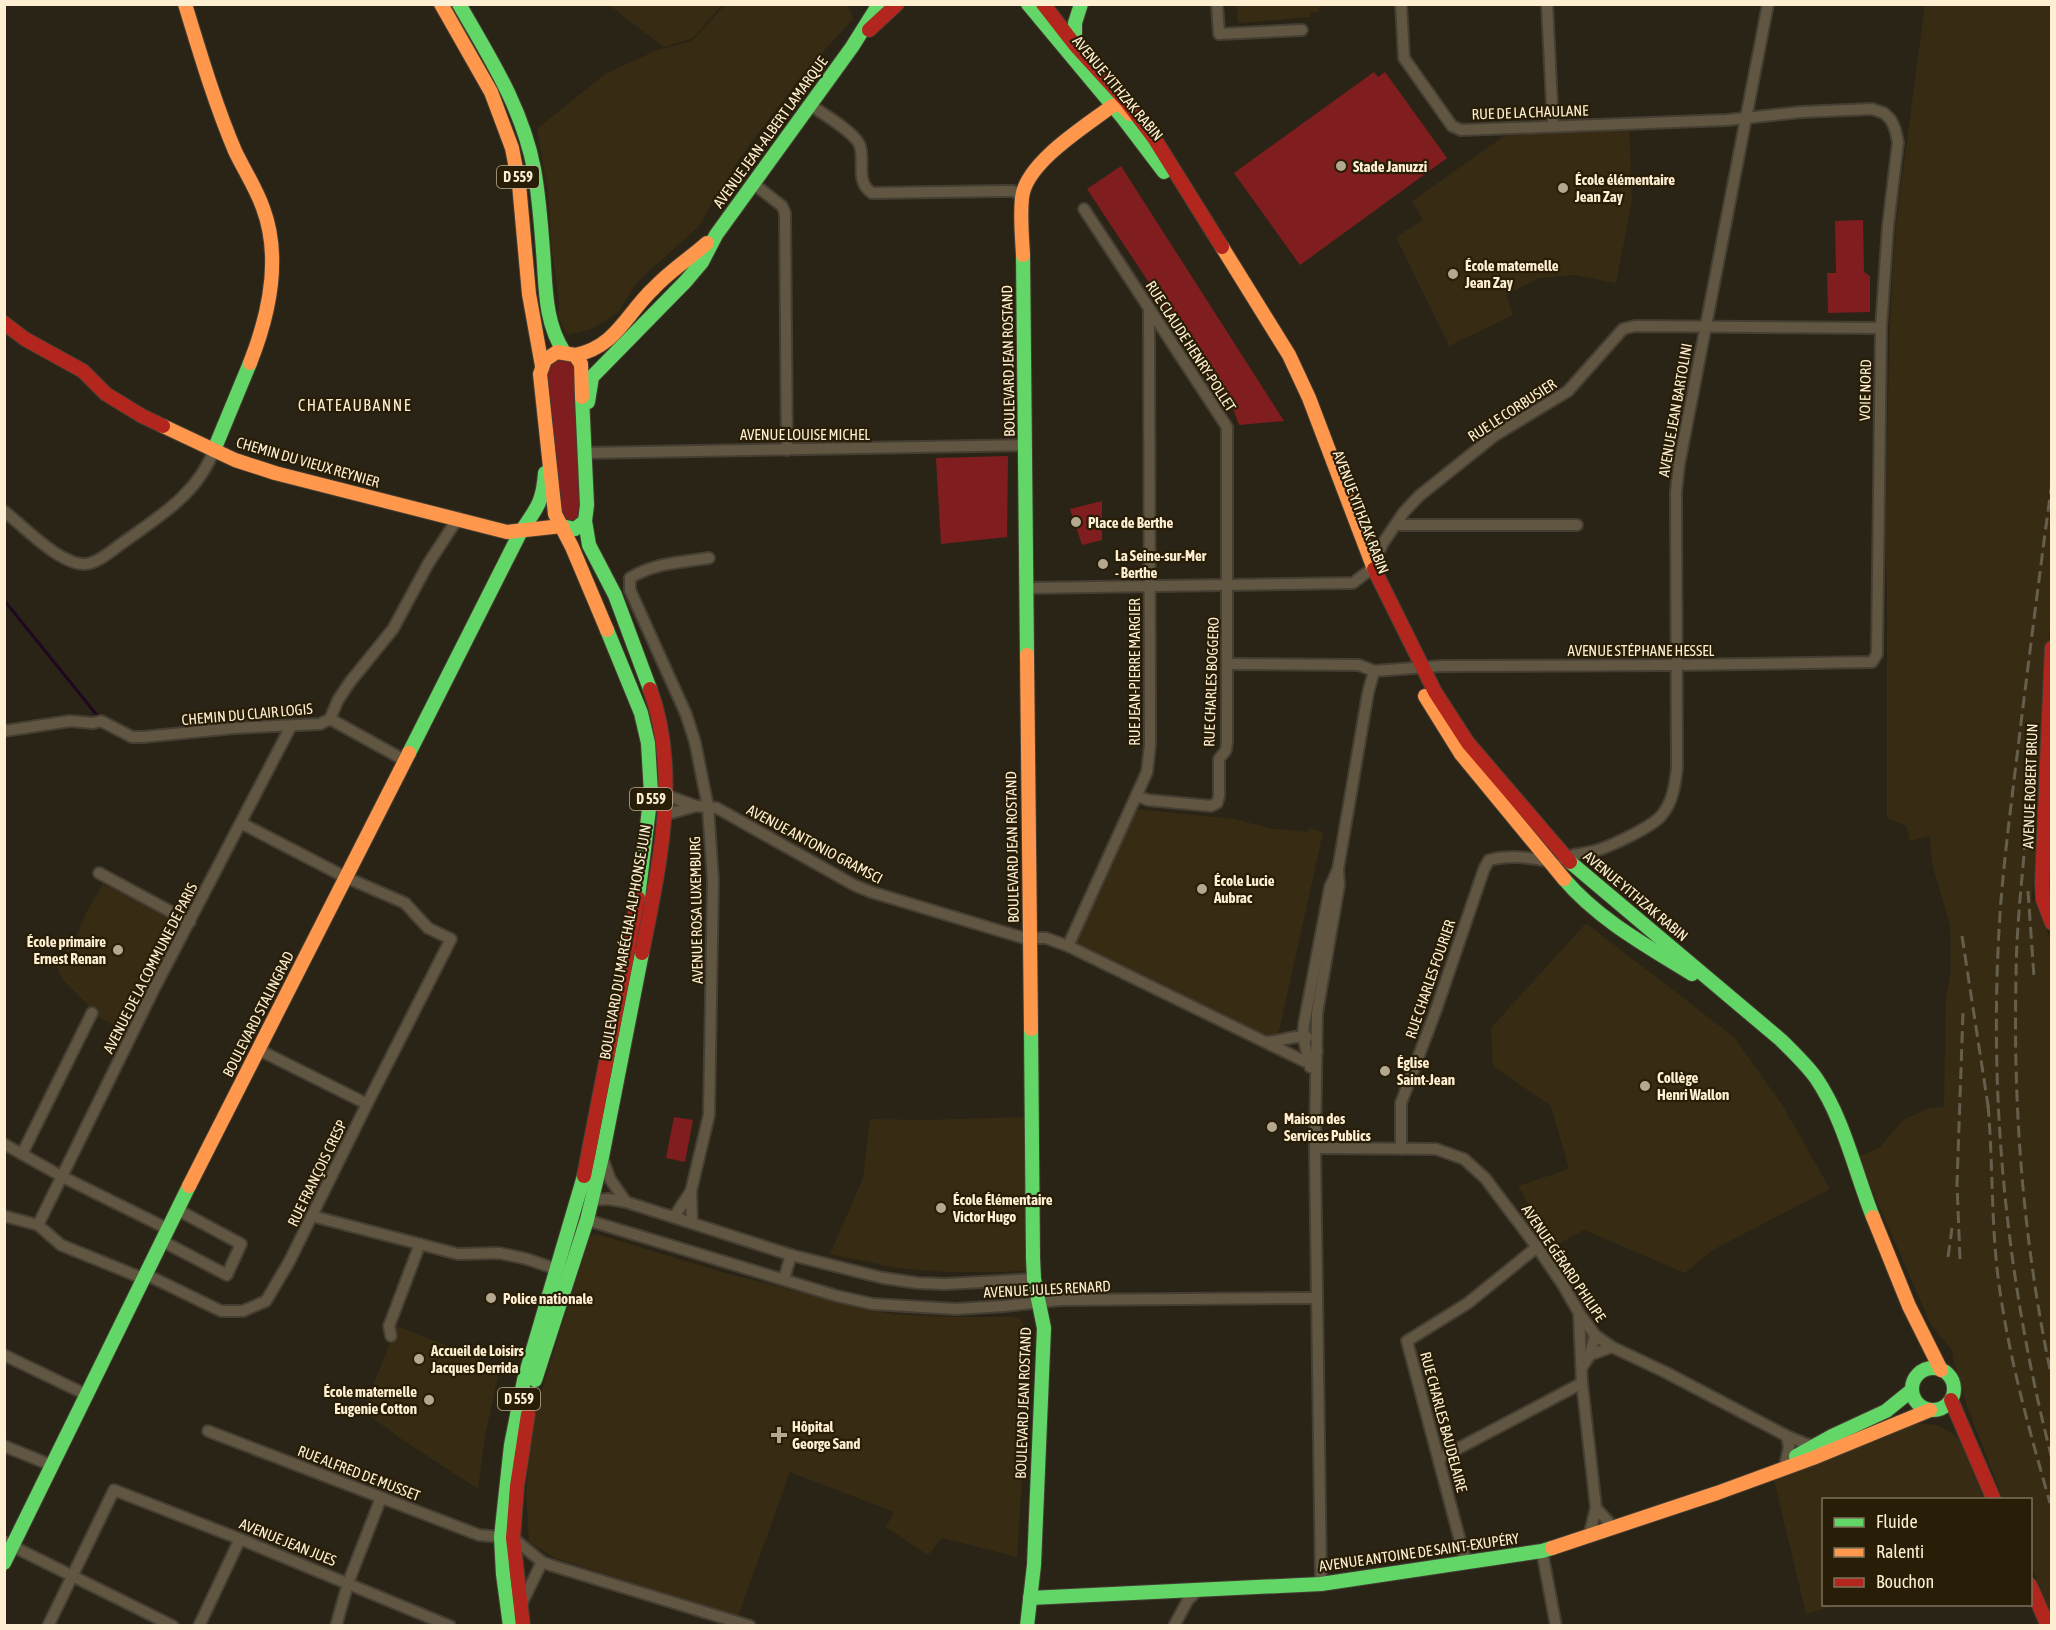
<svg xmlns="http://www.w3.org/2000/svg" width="2056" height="1630" font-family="'Asap Condensed',sans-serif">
<rect width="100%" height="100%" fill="#2a2417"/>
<g fill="#372b13">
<polygon points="609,5 722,5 693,38 664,47"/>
<polygon points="725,5 847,5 853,19 802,75 741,156 698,227 637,282 618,313 592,329 567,335 558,316 559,301 552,251 548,193 537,129 605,74 655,51 692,41"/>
<polygon points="1237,5 1319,5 1319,12 1310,12 1310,17 1238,23"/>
<polygon points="1925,5 2051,5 2052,589 2041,792 2032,898 2052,942 2051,1614 2031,1565 2030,1500 2003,1499 1967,1406 1954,1362 1952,1350 1931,1325 1858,1157 1880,1147 1903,1120 1929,1108 1944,1107 1946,996 1951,971 1950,925 1933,867 1929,836 1910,841 1907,826 1887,818 1887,598 1885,533 1890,316 1896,223"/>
<polygon points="1629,123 1632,201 1616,283 1575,275 1539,278 1506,295 1513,315 1449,346 1396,237 1423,220 1412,201 1516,128"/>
<polygon points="1134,809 1235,819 1268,828 1308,832 1309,828 1323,832 1279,1031 1267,1042 1068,946"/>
<polygon points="103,884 183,923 126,1032 101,1018 64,981 56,966 77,935 86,913"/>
<polygon points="1586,923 1734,1037 1783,1106 1830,1189 1713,1250 1685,1273 1584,1230 1553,1247 1518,1186 1569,1169 1551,1106 1493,1066 1491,1028"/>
<polygon points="1031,1117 1033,1270 1004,1272 947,1272 897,1268 830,1254 863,1178 870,1119 924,1120"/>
<polygon points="596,1234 718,1271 865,1309 892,1314 954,1317 1018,1317 1024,1325 1026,1419 1017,1557 942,1538 928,1555 886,1527 894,1512 790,1472 738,1616 555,1558 529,1542 526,1493 530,1450 538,1402 590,1236"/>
<polygon points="397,1326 500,1367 485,1436 478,1489 403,1440 363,1411"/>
<polygon points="1914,1423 1938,1425 1956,1436 1962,1446 1984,1499 1824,1500 1824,1604 1838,1605 1806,1614 1774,1480"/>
</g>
<g fill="#801d1f">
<polygon points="1374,72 1378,77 1385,72 1447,158 1300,265 1234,173"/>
<polygon points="1121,166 1284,421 1239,425 1234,411 1087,189"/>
<polygon points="1863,220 1864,272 1870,276 1870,312 1828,313 1827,273 1836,273 1835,221"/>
<polygon points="550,355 575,355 587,513 562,526 540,374"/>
<polygon points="1008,456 1007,537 941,544 936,458"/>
<polygon points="1102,501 1102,540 1082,545 1070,509"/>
<polygon points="674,1117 693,1120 685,1162 666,1158"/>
</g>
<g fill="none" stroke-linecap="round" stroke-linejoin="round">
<polyline stroke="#200720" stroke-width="3" points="4,600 100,719"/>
<g stroke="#453e32" stroke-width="14">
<g id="street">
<polyline points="1217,4 1219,34 1302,30"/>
<polyline points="1547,4 1553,126"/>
<path d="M810,105c12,8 46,28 50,41 5,16 -5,36 12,47l131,-2h10l9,5"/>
<polyline points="754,184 782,206 785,213 787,450"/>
<polyline points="1084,209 1227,427 1227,742 1226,750 1219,759 1219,796 1217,803 1211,806 1148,800 1137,796"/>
<polyline points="585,453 1025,445"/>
<path d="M4,511c19,15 55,53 80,53 13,0 27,-13 37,-20 36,-26 77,-50 93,-94"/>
<polyline points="1396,525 1577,525"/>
<polyline points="1027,588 1353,583 1370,570 1383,543 1404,512 1419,496 1494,436 1568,391 1623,329 1635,326 1881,328"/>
<polyline points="1228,664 1359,665 1374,671 1441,666 1676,665 1872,662 1877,654 1881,328 1888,226 1898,142 1895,129 1891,120 1884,113 1872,109 1801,112 1727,120 1461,130 1452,126 1404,58 1401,4"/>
<polyline points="330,719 406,761"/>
<polyline points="4,731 70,721 93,723 101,721 132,737 143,737 234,728 320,724 330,719 338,700 350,682 393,629 428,564 458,518"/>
<polyline points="666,795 696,806"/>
<path d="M664,815l32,-9 21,2 137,77 17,7 153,46h22l22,8 236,115c7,0 10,-5 13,-10"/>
<path d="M1563,859c7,-5 18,-5 27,-7 16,-3 60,-24 71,-36 12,-14 14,-31 16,-48l-1,-276 3,-27 89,-461"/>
<polyline points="99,873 190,922"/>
<polyline points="1068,946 1147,772 1150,745 1149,309"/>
<path d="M1267,1042c12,0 30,-8 40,-5"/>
<polyline points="259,1050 367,1104"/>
<polyline points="1310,1067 1303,1036 1304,1024 1330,887 1338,869 1368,693 1374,671"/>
<polyline points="4,1144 61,1176 168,1229"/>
<polyline points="1315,1148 1436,1149 1464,1159 1485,1178 1537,1247 1563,1285 1579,1313 1595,1335 1612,1347 1665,1372 1787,1436 1806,1444 1817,1446"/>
<path d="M1401,1149v-46l35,-93 48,-141 5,-9c20,-5 41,-3 61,2"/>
<polyline points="22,1154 92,1013"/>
<polyline points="602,1157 610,1179 626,1202 791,1255 883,1278 918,1283 945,1284 1034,1279"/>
<polyline points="592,1200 608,1199 626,1202"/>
<polyline points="4,1216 38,1225 61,1245 142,1278"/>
<polyline points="312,1216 458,1254 499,1253 527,1259 562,1271"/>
<polyline points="674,1217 691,1191"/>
<polyline points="587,1220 837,1296 873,1304 956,1309 1004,1306 1060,1300 1317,1298"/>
<path d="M692,1223l-1,-32 18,-76 4,-235 -5,-73 -13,-65 -9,-28 -56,-124v-12c24,-15 52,-16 79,-20"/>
<polyline points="38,1225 154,989 291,726"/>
<polyline points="162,1241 227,1275 241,1244 178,1210"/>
<polyline points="145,1274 221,1311 243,1311 266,1301 289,1262 367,1104 451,939 428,928 405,903 345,877 241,823"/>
<polyline points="784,1279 791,1255"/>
<polyline points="1579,1314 1582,1383 1596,1508 1589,1536"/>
<polyline points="391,1336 389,1326 420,1244"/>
<polyline points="4,1355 85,1394"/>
<polyline points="1590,1355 1612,1347"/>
<polyline points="1582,1367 1590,1355 1595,1335"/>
<polyline points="208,1431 479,1535 501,1537"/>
<polyline points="4,1446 51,1465"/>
<polyline points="1440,1458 1582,1383"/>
<polyline points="1786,1461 1789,1447 1787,1436"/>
<polyline points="1596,1508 1614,1528"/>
<polyline points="513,1538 542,1562 550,1565 750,1626"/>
<polyline points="4,1542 173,1626"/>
<polyline points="1542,1551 1556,1626"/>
<polyline points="1466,1563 1407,1341 1468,1303 1537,1247"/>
<polyline points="1321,1584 1315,1148 1317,1013 1339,885 1338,869"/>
<polyline points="521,1605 542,1562"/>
<polyline points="48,1626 114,1490 240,1539 450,1626"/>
<polyline points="199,1626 240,1539"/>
<polyline points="336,1626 348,1583 381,1498"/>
<polyline points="1174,1626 1188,1600 1197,1591"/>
</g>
</g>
<g stroke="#453e32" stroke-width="16">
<g id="fast">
<path d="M459,4c31,54 63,103 75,165 5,27 7,55 9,82 3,35 1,70 21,101"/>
<polyline points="1028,4 1123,118 1164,172"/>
<polyline points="1075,45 1075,23 1081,4"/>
<polyline points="1023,255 1027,655"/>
<polyline points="588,402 592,377 686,281 702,262 716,235 852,47 879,4"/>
<polyline points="214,450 250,363"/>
<polyline points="585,521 589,545 615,595 650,689"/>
<polyline points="562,526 575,529 585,521 587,505 582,397"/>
<polyline points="607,630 641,713 648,743 651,793 638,898"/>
<path d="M409,753l111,-220c16,-24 23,-30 25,-60"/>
<path d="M1570,862l211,178c12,12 25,24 35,38 28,41 39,94 57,139"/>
<path d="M1564,879c35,41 83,67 128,95"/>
<circle cx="1933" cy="1389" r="21"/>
<polyline points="535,1380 587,1220 602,1157 642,953"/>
<polyline points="1796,1456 1832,1436 1886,1411 1912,1390"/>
<polyline points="4,1563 189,1186"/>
<polyline points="1030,1598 1321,1584 1542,1551 1552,1548"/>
<polyline points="510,1626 503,1574 501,1537 511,1445 524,1380 584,1176"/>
<polyline points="1027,1626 1034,1565 1044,1328 1034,1279 1033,1258 1031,1029"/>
</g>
</g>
<g stroke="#453e32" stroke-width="16">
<g id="slow">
<path d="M185,4c15,49 30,100 50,147 9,19 21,37 28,57 19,51 6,107 -13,155"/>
<polyline points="441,4 491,92 512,148 519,184 529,294 542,366"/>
<polyline points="1222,247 1289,355 1309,398 1374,569"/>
<path d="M1023,255c-1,-19 -3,-38 -1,-57 3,-35 64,-72 90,-92l8,-2 10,10"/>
<path d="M575,355c41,-8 51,-41 79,-67 16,-17 36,-30 53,-45"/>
<polyline points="582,397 581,364 575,355 557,352 545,360 540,374 555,514 572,547 607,630"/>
<polyline points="163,426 235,460 275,473 507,532 562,526"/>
<polyline points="1027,655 1031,1029"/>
<polyline points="1425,696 1461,754 1564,879"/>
<polyline points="189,1186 409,753"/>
<polyline points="1873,1217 1909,1306 1941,1370"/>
<polyline points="1552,1548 1717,1493 1813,1458 1930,1410"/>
</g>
</g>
<g stroke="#453e32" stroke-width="16">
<g id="jam">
<polyline points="1043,4 1075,45 1126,101 1154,138 1222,247"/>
<polyline points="869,30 897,4"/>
<polyline points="4,323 25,339 83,371 106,394 142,416 163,426"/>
<polyline points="1374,569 1435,692 1468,743 1570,862"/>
<polyline points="2052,648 2042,883 2043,900 2052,923"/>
<path d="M642,953c17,-86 39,-180 8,-264"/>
<polyline points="584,1176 638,898"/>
<polyline points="1951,1400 1994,1500"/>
<polyline points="2030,1585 2048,1626"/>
<polyline points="523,1626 513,1538 517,1486 528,1414"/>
</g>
</g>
<use href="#street" stroke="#605641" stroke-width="10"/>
<use href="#fast" stroke="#63d668" stroke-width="14"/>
<use href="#slow" stroke="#ff974d" stroke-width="14"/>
<use href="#jam" stroke="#b3261e" stroke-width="14"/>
<g stroke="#665f4e" stroke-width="3" stroke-dasharray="12 6" stroke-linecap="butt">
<path d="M2052,482c-11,80 -21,161 -31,241 -7,59 -15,118 -20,177 -14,187 4,377 51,559"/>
<path d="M2028,730c-2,38 -1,76 -3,114 -4,45 -9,90 -9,136 -3,134 8,268 36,399"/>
<polyline points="2028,891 2034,977"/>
<polyline points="1962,936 1989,1112"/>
<path d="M1988,1105c5,57 3,115 10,172 10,78 31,152 52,226"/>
<polyline points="1948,1257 1952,1228"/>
<polyline points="1960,1259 1957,1184 1963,1012"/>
</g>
</g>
<g fill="#b4a891" stroke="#281d06" stroke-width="2">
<circle cx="1341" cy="166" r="6"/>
<circle cx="1563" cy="188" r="6"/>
<circle cx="1453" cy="274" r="6"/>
<circle cx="1076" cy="522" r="6"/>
<circle cx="1103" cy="564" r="6"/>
<circle cx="1202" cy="889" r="6"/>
<circle cx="118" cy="950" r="6"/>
<circle cx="1385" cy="1071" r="6"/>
<circle cx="1645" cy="1086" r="6"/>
<circle cx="1272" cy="1127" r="6"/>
<circle cx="941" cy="1208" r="6"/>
<circle cx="491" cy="1298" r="6"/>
<circle cx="419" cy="1359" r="6"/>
<circle cx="429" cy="1400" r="6"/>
<path d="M776 1426h6v6h6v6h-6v6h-6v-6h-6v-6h6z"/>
</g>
<g text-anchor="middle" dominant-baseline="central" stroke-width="4.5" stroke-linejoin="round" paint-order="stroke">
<g fill="#281d06" stroke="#beb095" stroke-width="1.5">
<rect x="497" y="166" width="42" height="22" rx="4.5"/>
<rect x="630" y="788" width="42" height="22" rx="4.5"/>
<rect x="498" y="1388" width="42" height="22" rx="4.5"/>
</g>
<g font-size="14" font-weight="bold" fill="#feefd2">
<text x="518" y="177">D 559</text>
<text x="651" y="799">D 559</text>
<text x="519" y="1399">D 559</text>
</g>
<g font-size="15" fill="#feefd2" stroke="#281d06">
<text transform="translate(1118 88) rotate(50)">AVENUE YITHZAK RABIN</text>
<text transform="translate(1530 112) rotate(-2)">RUE DE LA CHAULANE</text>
<text transform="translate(770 132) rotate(-54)">AVENUE JEAN-ALBERT LAMARQUE</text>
<text transform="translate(1191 346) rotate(57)">RUE CLAUDE HENRY-POLLET</text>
<text transform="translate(1008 361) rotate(-91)">BOULEVARD JEAN ROSTAND</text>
<text transform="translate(1865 390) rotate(-89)">VOIE NORD</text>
<text transform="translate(1512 410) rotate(-33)">RUE LE CORBUSIER</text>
<text transform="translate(1675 410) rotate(-80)">AVENUE JEAN BARTOLINI</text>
<text x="805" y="434">AVENUE LOUISE MICHEL</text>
<text transform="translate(308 462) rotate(16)">CHEMIN DU VIEUX REYNIER</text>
<text transform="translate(1361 512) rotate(69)">AVENUE YITHZAK RABIN</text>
<text x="1641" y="650">AVENUE STÉPHANE HESSEL</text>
<text transform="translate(1134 672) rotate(-90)">RUE JEAN-PIERRE MARGIER</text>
<text transform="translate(1211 682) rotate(-88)">RUE CHARLES BOGGERO</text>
<text transform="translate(247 714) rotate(-5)">CHEMIN DU CLAIR LOGIS</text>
<text transform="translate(2030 786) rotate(-88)">AVENUE ROBERT BRUN</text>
<text transform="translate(815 844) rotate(28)">AVENUE ANTONIO GRAMSCI</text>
<text transform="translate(1012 847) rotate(-91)">BOULEVARD JEAN ROSTAND</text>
<text transform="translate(1636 896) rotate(40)">AVENUE YITHZAK RABIN</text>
<text transform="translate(696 910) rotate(-91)">AVENUE ROSA LUXEMBURG</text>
<text transform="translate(625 942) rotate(-80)">BOULEVARD DU MARÉCHAL ALPHONSE JUIN</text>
<text transform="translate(150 968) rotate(-63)">AVENUE DE LA COMMUNE DE PARIS</text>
<text transform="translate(1430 979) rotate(-71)">RUE CHARLES FOURIER</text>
<text transform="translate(258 1014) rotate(-63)">BOULEVARD STALINGRAD</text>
<text transform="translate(317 1173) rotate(-64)">RUE FRANÇOIS CRESP</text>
<text transform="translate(1564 1263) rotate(56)">AVENUE GÉRARD PHILIPE</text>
<text transform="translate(1047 1289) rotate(-3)">AVENUE JULES RENARD</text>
<text transform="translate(1023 1403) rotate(-88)">BOULEVARD JEAN ROSTAND</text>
<text transform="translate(1444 1422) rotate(75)">RUE CHARLES BAUDELAIRE</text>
<text transform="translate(359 1473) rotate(21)">RUE ALFRED DE MUSSET</text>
<text transform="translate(288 1542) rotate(22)">AVENUE JEAN JUES</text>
<text transform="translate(1419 1552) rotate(-8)">AVENUE ANTOINE DE SAINT-EXUPÉRY</text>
</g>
<g font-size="15" font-weight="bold" fill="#feefd2" stroke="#281d06" text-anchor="start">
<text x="1353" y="166">Stade Januzzi</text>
<text x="1575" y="179">École élémentaire<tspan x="1575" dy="17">Jean Zay</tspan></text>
<text x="1465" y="265">École maternelle<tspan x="1465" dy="17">Jean Zay</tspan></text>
<text x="1088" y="522">Place de Berthe</text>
<text x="1115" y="555">La Seine-sur-Mer<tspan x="1115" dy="17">- Berthe</tspan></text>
<text x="1214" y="880">École Lucie<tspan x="1214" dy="17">Aubrac</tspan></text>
<text x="106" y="941" text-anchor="end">École primaire<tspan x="106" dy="17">Ernest Renan</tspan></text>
<text x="1397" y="1062">Église<tspan x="1397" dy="17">Saint-Jean</tspan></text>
<text x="1657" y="1077">Collège<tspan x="1657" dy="17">Henri Wallon</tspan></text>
<text x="1284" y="1118">Maison des<tspan x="1284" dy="17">Services Publics</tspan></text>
<text x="953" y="1199">École Élémentaire<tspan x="953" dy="17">Victor Hugo</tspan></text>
<text x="503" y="1298">Police nationale</text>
<text x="431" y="1350">Accueil de Loisirs<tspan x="431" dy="17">Jacques Derrida</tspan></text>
<text x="417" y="1391" text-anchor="end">École maternelle<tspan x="417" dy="17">Eugenie Cotton</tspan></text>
<text x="792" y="1426">Hôpital<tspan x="792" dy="17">George Sand</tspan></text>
</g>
<g font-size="16" letter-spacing="1.5" fill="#feefd2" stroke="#281d06">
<text x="355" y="405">CHATEAUBANNE</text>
</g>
</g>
<rect width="2056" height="1630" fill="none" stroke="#feefd2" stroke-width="12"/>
<rect x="1822" y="1498" width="210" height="108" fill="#281d06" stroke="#7e7158" stroke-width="1.5"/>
<rect x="1834" y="1518" width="30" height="9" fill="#63d668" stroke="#7e7158" stroke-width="1.5"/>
<text x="1876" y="1528" font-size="18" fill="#feefd2">Fluide</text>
<rect x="1834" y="1548" width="30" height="9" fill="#ff974d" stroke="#7e7158" stroke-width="1.5"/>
<text x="1876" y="1558" font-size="18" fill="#feefd2">Ralenti</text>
<rect x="1834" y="1578" width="30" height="9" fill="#b3261e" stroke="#7e7158" stroke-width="1.5"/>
<text x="1876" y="1588" font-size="18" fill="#feefd2">Bouchon</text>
</svg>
